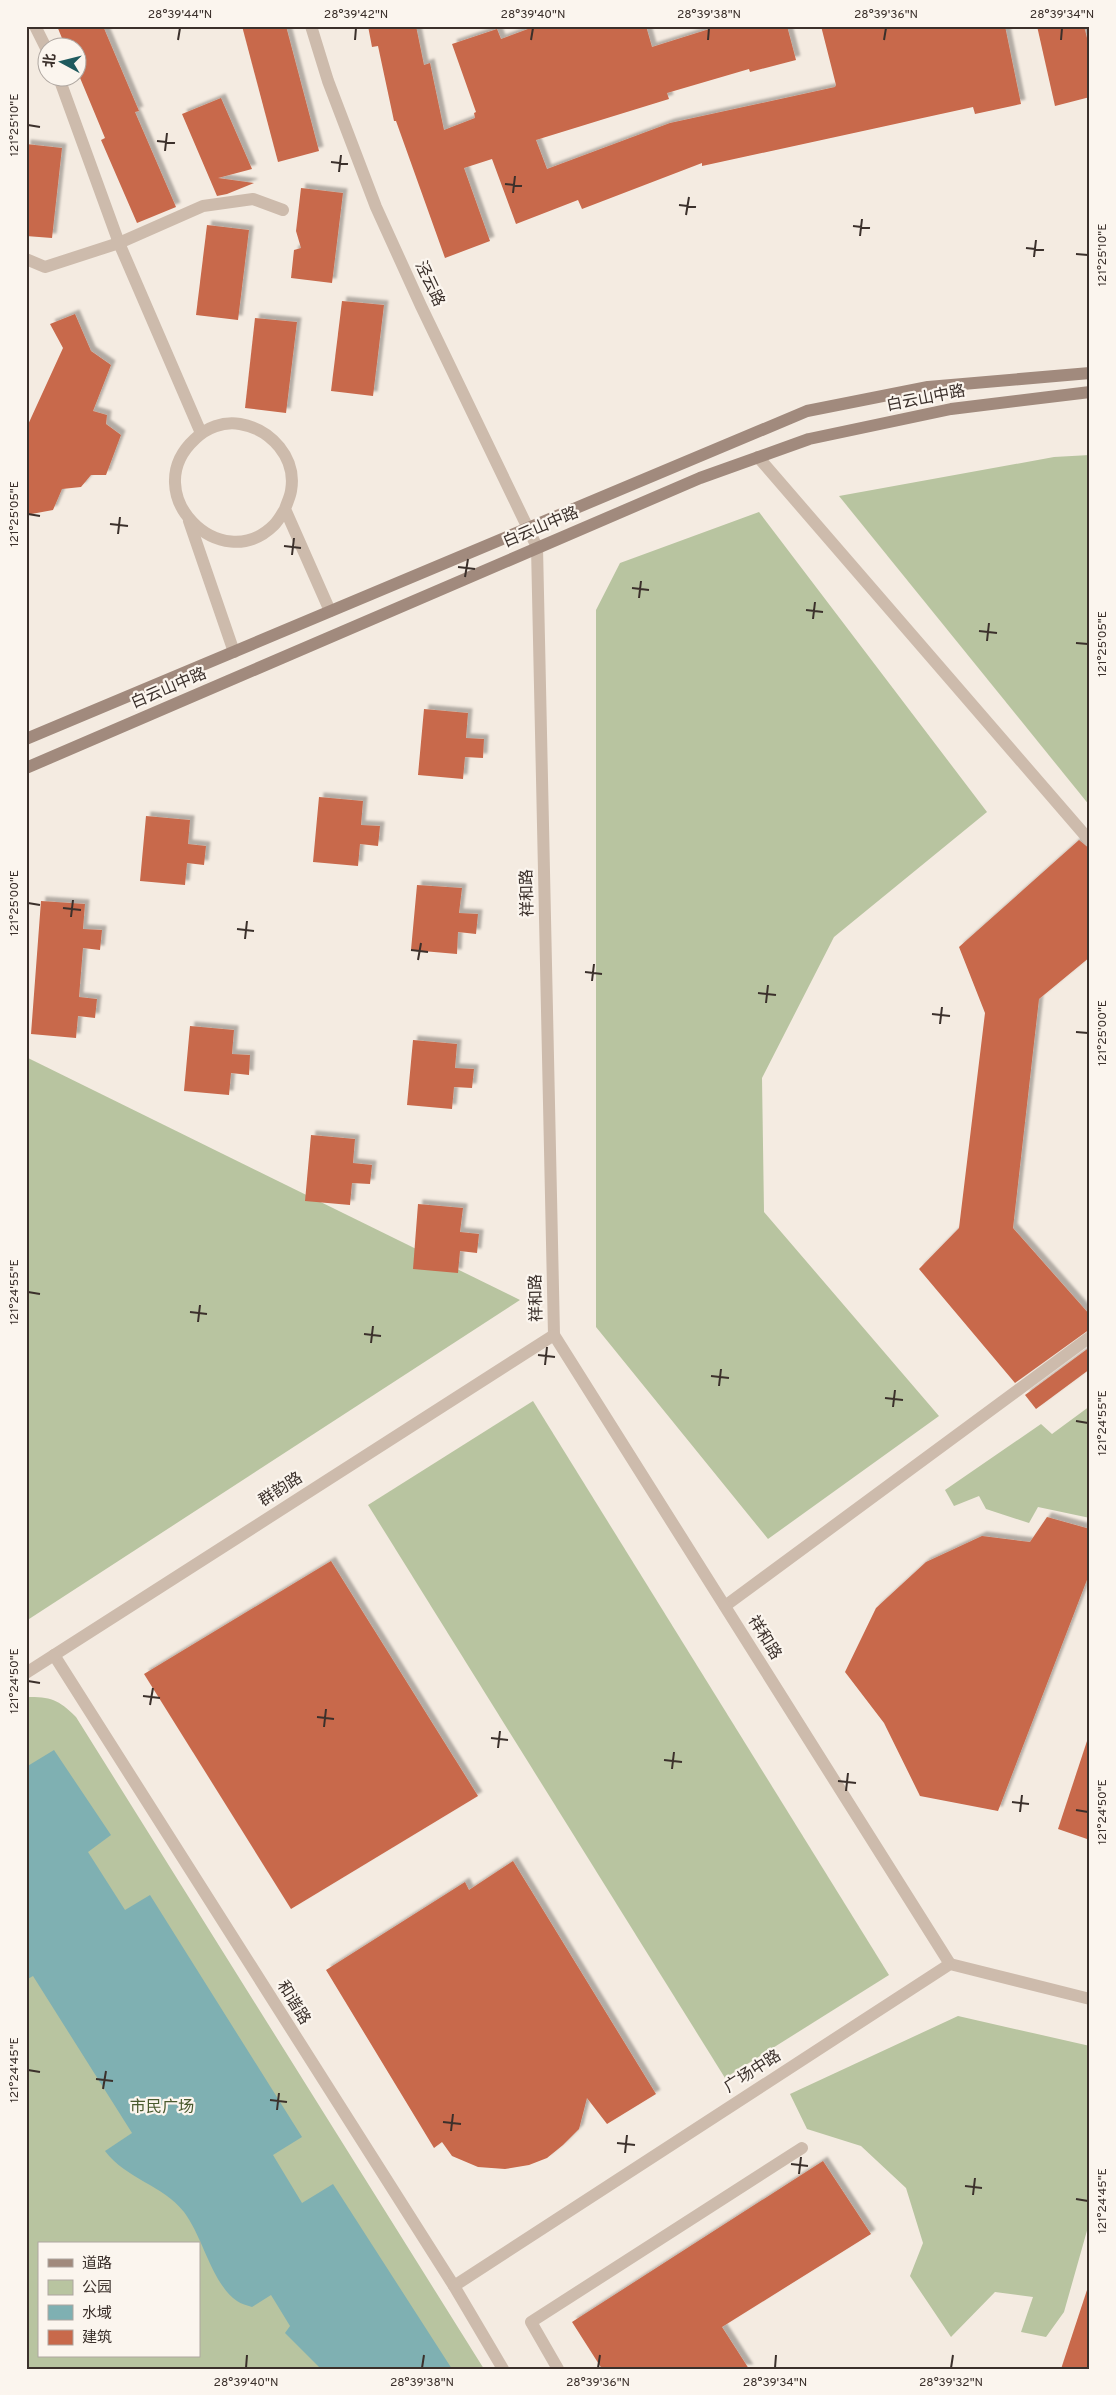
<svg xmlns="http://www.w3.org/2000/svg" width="1116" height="2395" font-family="Overpass,'Noto Sans SC',sans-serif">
<defs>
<filter id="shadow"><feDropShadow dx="4.5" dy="-4.5" stdDeviation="1" flood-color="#0004"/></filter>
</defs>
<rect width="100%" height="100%" fill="#f4ebe1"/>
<g fill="#b8c4a0" fill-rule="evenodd">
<polygon points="1090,455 1090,806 839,496 1054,457"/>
<polygon points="759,512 987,812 834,937 762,1078 764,1212 939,1416 768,1539 596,1327 596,610 620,563"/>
<polygon points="26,1057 520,1300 26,1621"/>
<polygon points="533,1401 889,1975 725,2078 368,1505"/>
<polygon points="1090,1406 1090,1518 1038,1507 1029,1523 986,1509 979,1496 954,1506 945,1490 1041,1424 1052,1434"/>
<path d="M26,1697c25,0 32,2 50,20l408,652h-458zM39,2244h160v112h-160z"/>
<polygon points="958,2016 1090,2046 1090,2220 1064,2312 1046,2337 1021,2332 1033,2297 995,2292 951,2337 910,2276 923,2243 906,2188 861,2146 807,2129 790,2094"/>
</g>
<path fill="#7fb0b2" d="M54,1750l57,85 -23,17 37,58 25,-15 152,242 -29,18 29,48 31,-19 119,185h-131l-36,-36 5,-7 -19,-31 -19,12c-5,-2 -11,-3 -15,-6 -25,-17 -34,-64 -53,-89 -21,-27 -58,-33 -79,-61l27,-18 -99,-157 -7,4v-213z"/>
<g fill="#c8694b" filter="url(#shadow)">
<polygon points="57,26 103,26 139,111 135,112 176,207 137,223 101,140 105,138 78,73 78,48 66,48"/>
<polygon points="242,26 286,26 319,151 278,162"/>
<polygon points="368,26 416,26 424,65 430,63 444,130 475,118 474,113 476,112 452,44 497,29 501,39 536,26 646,26 652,47 719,26 787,26 796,60 750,72 749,69 667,93 669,99 536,140 547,169 670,123 835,87 836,85 821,26 1005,26 1021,104 975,114 973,107 702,166 702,163 582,209 578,200 516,224 492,159 464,168 490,241 445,258 396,121 394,121 378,46 372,47"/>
<polygon points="1037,26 1084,26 1090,50 1090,97 1055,106"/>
<polygon points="221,98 252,169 218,178 254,183 227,194 217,196 182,114"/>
<polygon points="26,144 62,148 52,238 26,236"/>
<polygon points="301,188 343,193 332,283 291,278 294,250 301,248 296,231"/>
<polygon points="207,225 249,230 238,320 196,315"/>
<polygon points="342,301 384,305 373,396 331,391"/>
<polygon points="75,314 91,351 111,365 93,411 107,415 106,424 121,435 106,475 91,475 81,487 62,489 53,510 26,515 26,429 63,348 50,324"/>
<polygon points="255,318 297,322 286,413 245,408"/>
<polygon points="424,709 468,713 466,738 484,739 483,758 465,757 463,779 418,775"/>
<polygon points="319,797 363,801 361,825 380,826 378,846 360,844 358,866 313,862"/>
<polygon points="146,816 190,820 188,844 206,846 204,865 187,863 185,885 140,881"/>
<polygon points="1079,840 1090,849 1090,957 1039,999 1013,1228 1090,1315 1090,1329 1015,1383 919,1269 959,1228 985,1013 959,947"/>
<polygon points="417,885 462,888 459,913 478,914 476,934 458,932 457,954 411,950"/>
<polygon points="41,901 85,904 83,929 102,930 100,950 83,948 79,997 97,999 95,1018 78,1016 76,1038 31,1034"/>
<polygon points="190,1026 234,1030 232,1054 250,1055 249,1075 231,1073 229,1095 184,1091"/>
<polygon points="413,1040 457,1044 455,1068 474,1069 472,1088 454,1087 452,1109 407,1105"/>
<polygon points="311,1135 355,1139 353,1163 372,1165 370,1184 352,1183 350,1205 305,1201"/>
<polygon points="418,1204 463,1208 460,1232 479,1234 477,1253 460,1251 458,1273 413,1269"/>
<polygon points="1090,1347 1090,1369 1036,1409 1025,1395"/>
<polygon points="1047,1517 1090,1529 1090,1572 998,1811 920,1796 884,1723 845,1672 876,1608 926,1562 982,1536 1030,1542"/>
<polygon points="331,1561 478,1796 291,1909 144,1674"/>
<polygon points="1087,1741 1090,1742 1090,1840 1058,1829"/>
<polygon points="513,1861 656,2094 607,2124 587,2098 579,2129 563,2145 547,2158 529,2165 505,2169 478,2167 452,2156 442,2142 434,2148 326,1970 465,1882 469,1890"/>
<polygon points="823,2161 871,2234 722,2327 749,2369 602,2369 572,2322"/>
<polygon points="1087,2290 1090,2291 1090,2369 1061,2369"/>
</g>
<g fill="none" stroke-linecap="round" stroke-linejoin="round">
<g stroke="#cdbbac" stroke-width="12">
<polyline points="35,26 48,52"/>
<polyline points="59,78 119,243 201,433"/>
<polyline points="26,259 45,267 119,243 203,206 253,199 283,210"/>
<polyline points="758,457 1090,841"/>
<path d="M285,509c-3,5 -6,11 -11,16 -53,53 -138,-32 -79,-86 11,-11 28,-18 45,-15 31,5 57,34 51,67 -1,6 -4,12 -6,18l45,102"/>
<polyline points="189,521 234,652"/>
<polyline points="725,1606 1090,1337"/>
<polyline points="558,2369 531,2322 802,2148"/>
</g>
<g stroke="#cdbbac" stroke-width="12">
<polyline points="311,26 328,81 376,207 421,306 537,547 554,1335 950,1964"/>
<polyline points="54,1655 454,2286 503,2369"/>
<polyline points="26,1673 554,1335"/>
<polyline points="454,2286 950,1964 1090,1999"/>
</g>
<g stroke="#a18a7d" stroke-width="12">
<polyline points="26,739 807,411 928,387 1090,373"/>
<polyline points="26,768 700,478 809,439 951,409 1090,392"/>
</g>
</g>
<path fill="none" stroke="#3b302b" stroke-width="2" d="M178,40l2,-12M355,40l1,-12M531,40l2,-12M708,40l1,-12M884,40l2,-12M1061,40l1,-12M28,125l12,2M157,141l18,2M165,151l2,-18M331,162l17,2M339,172l2,-17M505,184l17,2M513,193l2,-17M679,205l17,2M686,215l3,-18M853,226l17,2M860,236l2,-17M1026,248l18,2M1076,254l12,1M1034,257l2,-17M28,514l12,2M110,524l18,2M118,534l2,-17M284,546l17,2M292,555l2,-17M458,567l17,2M465,577l3,-18M632,588l17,2M639,598l2,-17M806,610l17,2M813,619l2,-17M979,631l18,2M987,641l2,-18M1076,643l12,1M28,903l12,2M63,908l18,2M71,917l2,-17M237,929l17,2M245,939l2,-18M411,950l17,2M418,960l3,-17M585,972l17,2M592,981l2,-17M758,993l18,2M766,1003l2,-18M932,1014l18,2M940,1024l2,-17M1076,1032l12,1M28,1292l12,2M190,1312l17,2M198,1322l2,-17M364,1334l17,2M371,1343l2,-17M538,1355l17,2M545,1365l2,-18M711,1376l18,2M719,1386l2,-17M885,1398l18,2M893,1407l2,-17M1076,1421l12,2M28,1681l12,2M143,1696l17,2M150,1705l3,-17M317,1717l17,2M324,1727l2,-18M491,1738l17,2M498,1748l2,-17M664,1760l18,2M672,1769l2,-17M838,1781l18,2M846,1791l2,-18M1012,1802l17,2M1076,1810l12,2M1020,1812l2,-17M28,2070l12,2M96,2079l17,2M103,2089l3,-18M270,2100l17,2M277,2110l2,-17M443,2122l18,2M451,2131l2,-17M617,2143l18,2M625,2153l2,-18M791,2164l17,2M799,2174l2,-17M965,2186l17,2M973,2195l2,-17M1076,2199l12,2M246,2368l1,-13M422,2368l2,-13M598,2368l2,-13M775,2368l1,-13M951,2368l2,-13"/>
<g text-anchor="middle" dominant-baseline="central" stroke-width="4.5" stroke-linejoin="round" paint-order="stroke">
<g font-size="16" fill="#3b302b" stroke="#fbf5ee">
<text transform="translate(429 284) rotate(65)">泾云路</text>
<text transform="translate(926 399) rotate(-11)">白云山中路</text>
<text transform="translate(541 528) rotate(-23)">白云山中路</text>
<text transform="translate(169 689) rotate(-23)">白云山中路</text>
<text transform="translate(528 893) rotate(-91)">祥和路</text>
<text transform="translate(537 1298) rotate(-91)">祥和路</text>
<text transform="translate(281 1490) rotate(-33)">群韵路</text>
<text transform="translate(764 1638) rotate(58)">祥和路</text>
<text transform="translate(293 2003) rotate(58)">和谐路</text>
<text transform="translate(753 2072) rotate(-33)">广场中路</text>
</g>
<g font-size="16" fill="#4a5a2e" stroke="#fbf5ee">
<text x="162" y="2108">市民广场</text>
</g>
</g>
<rect width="1116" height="2395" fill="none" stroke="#fbf5ee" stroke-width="55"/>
<rect x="38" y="2242" width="162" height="115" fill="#fbf5ee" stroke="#aea6a0"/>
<rect x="48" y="2259" width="25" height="8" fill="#a18a7d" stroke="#aea6a0"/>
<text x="82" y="2268" font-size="15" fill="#3b302b">道路</text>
<rect x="48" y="2280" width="25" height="15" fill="#b8c4a0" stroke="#aea6a0"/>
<text x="82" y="2292" font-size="15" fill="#3b302b">公园</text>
<rect x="48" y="2305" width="25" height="15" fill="#7fb0b2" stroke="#aea6a0"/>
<text x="82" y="2318" font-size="15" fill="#3b302b">水域</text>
<rect x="48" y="2330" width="25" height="15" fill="#c8694b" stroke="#aea6a0"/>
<text x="82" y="2342" font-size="15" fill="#3b302b">建筑</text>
<g transform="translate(62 62) rotate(277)"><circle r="24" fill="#fbf5ee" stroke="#aea6a0"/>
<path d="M0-4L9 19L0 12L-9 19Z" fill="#1f5a5e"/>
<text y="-8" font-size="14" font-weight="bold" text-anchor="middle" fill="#3b302b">北</text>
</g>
<rect x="28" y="28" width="1060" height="2340" fill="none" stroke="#3b302b" stroke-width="2"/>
<g font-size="12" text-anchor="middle" fill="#3b302b">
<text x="180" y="18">28°39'44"N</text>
<text x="356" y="18">28°39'42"N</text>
<text x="533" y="18">28°39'40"N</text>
<text x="709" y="18">28°39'38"N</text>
<text x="886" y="18">28°39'36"N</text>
<text x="1062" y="18">28°39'34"N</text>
<text transform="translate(14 125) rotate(-90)" y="4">121°25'10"E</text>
<text transform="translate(1102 255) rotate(-90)" y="4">121°25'10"E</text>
<text transform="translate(14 514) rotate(-90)" y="4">121°25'05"E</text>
<text transform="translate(1102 644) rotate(-90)" y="4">121°25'05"E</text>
<text transform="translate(14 903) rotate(-90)" y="4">121°25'00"E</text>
<text transform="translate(1102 1033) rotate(-90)" y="4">121°25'00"E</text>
<text transform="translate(14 1292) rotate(-90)" y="4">121°24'55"E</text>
<text transform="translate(1102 1423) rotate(-90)" y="4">121°24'55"E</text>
<text transform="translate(14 1681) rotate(-90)" y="4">121°24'50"E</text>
<text transform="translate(1102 1812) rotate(-90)" y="4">121°24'50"E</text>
<text transform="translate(14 2070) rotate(-90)" y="4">121°24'45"E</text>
<text transform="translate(1102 2201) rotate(-90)" y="4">121°24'45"E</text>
<text x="246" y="2386">28°39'40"N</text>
<text x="422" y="2386">28°39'38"N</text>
<text x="598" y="2386">28°39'36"N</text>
<text x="775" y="2386">28°39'34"N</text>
<text x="951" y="2386">28°39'32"N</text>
</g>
</svg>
